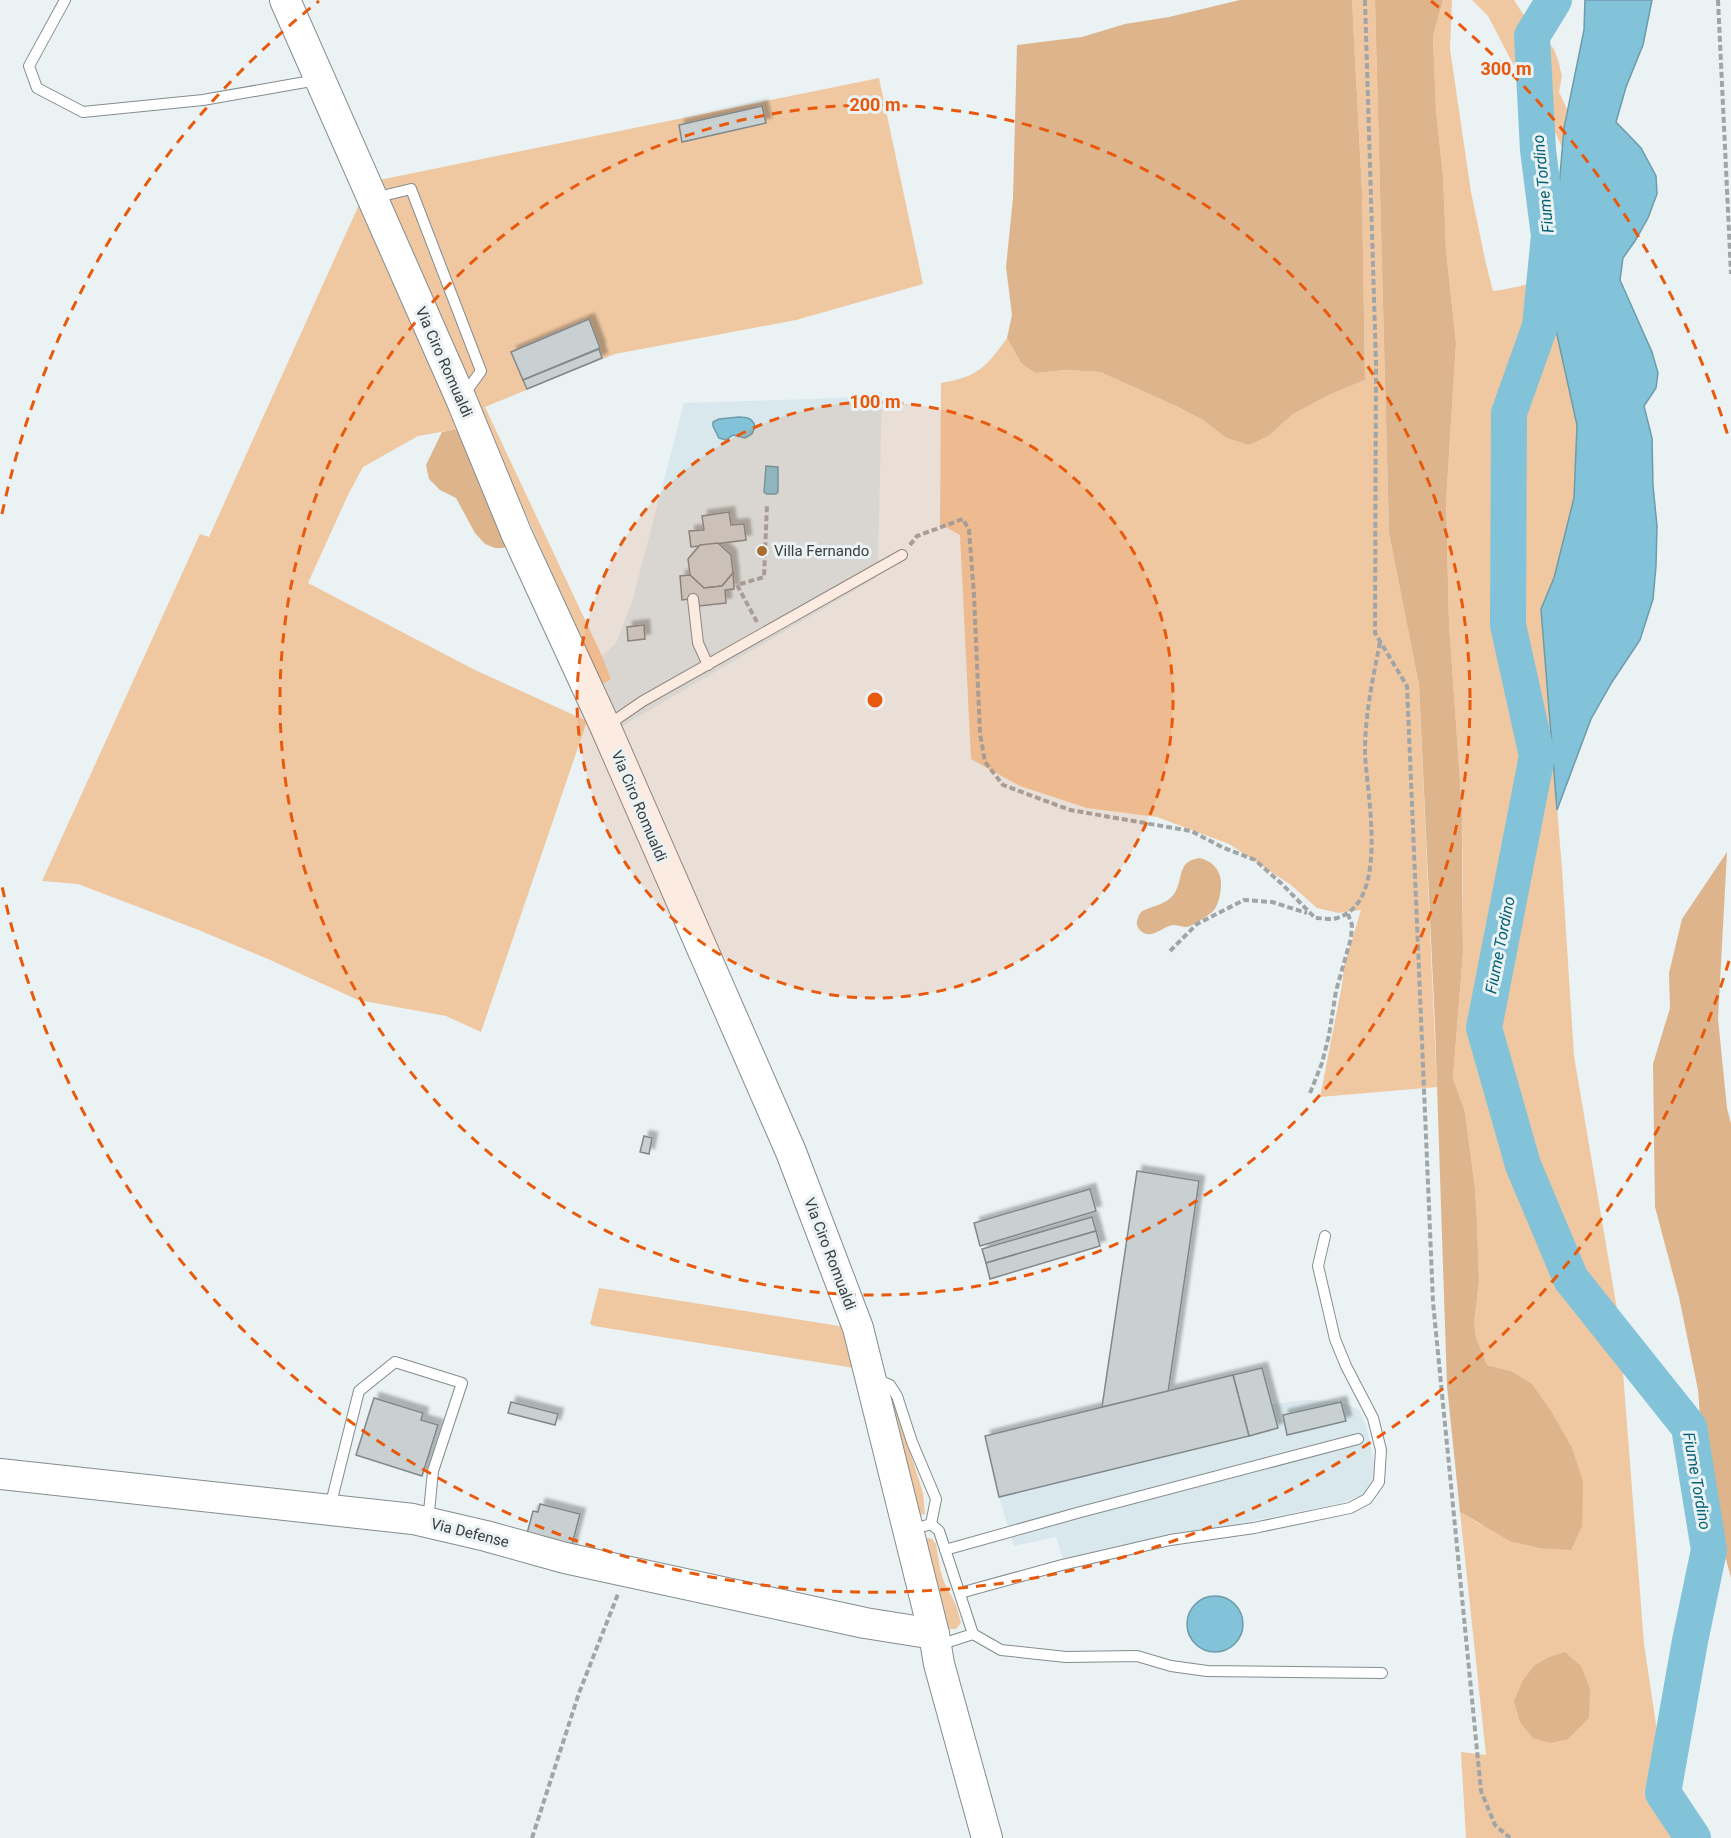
<svg xmlns="http://www.w3.org/2000/svg" width="1731" height="1838" font-family="Roboto,sans-serif">
<defs>
<filter id="shadow"><feDropShadow dx="5.5" dy="-5.5" stdDeviation="1.5" flood-color="#0004"/></filter>
</defs>
<rect width="100%" height="100%" fill="#eaf2f4"/>
<g fill="#d8e8ed">
<polygon points="882,392 878,563 876,578 619,728 601,685 611,679 602,656 616,643 632,602 684,403 842,398"/>
<polygon points="1308,1400 1341,1402 1359,1410 1367,1429 1374,1464 1374,1479 1364,1494 1342,1503 1063,1559 1056,1537 1014,1546 999,1497 1277,1429 1271,1404"/>
</g>
<g fill="#efc8a2">
<path d="M1352,0h23l14,533 30,152 18,402 -117,10 22,-112 2,-19 17,-56 -23,3 -21,-5 -26,-23 -62,-41 -72,-27 -70,-9 -67,-22 -49,-27 -11,-224 -20,-11 1,-141c37,-6 45,-16 66,-45l14,25 14,10 31,-3 34,2 78,35 25,13 22,17 45,-2 23,-21 38,-20 34,-14 -3,-188z"/>
<path d="M1443,0h9l-2,49 21,143 15,72 7,27c21,-2 40,-10 60,-11l4,55 20,90 -3,73 -20,80 -13,31 21,260 12,187 45,265 25,323 29,194h-207l-5,-86 25,3 -26,-243 23,14 28,-155 -24,-6 -11,-28 -2,-13 5,-43 -2,-60 -2,-33 -10,-76 -12,-34 10,-126 -1,-142 -13,-187 -3,-121 10,-159 -10,-93 -3,-74 -7,-66 -3,-74z"/>
<polygon points="1472,0 1514,0 1523,14 1554,49 1558,60 1562,76 1559,92 1567,109 1562,147 1543,106 1514,66 1488,16"/>
<polygon points="879,78 923,284 796,320 615,354 485,407 602,656 611,679 601,685 379,180"/>
<polygon points="362,198 464,428 418,436 363,467 348,495 308,583 475,670 587,721 481,1032 446,1016 358,1000 268,959 196,929 78,884 42,881 200,534 209,537"/>
<polygon points="599,1288 846,1327 854,1368 594,1326 590,1324"/>
<polygon points="888,1394 896,1407 923,1493 925,1514 918,1515"/>
<polygon points="928,1538 932,1539 936,1544 940,1569 944,1582 956,1605 961,1623 956,1629 946,1629 923,1540"/>
</g>
<g fill="#ddb48b">
<polygon points="1240,0 1352,0 1362,192 1365,380 1331,394 1293,414 1270,435 1249,445 1225,437 1203,420 1178,407 1100,372 1066,370 1035,373 1021,363 1007,338 1012,315 1006,267 1013,198 1017,45 1082,37 1125,24 1169,17"/>
<polygon points="1375,0 1443,0 1433,36 1436,110 1443,176 1446,250 1456,343 1446,502 1449,623 1462,810 1462,878 1463,952 1453,1078 1465,1112 1475,1188 1477,1221 1479,1281 1474,1324 1476,1337 1487,1365 1511,1371 1532,1384 1551,1411 1572,1448 1583,1482 1582,1526 1571,1550 1539,1548 1510,1541 1460,1512 1447,1386 1435,1025 1419,685 1389,533"/>
<polygon points="464,428 511,542 503,548 495,548 485,544 475,533 456,498 440,490 429,479 426,465 442,432"/>
<polygon points="1727,852 1718,1019 1727,1108 1731,1124 1731,1578 1705,1482 1698,1390 1679,1297 1655,1207 1653,1064 1670,1008 1669,973 1682,919"/>
<path d="M1199,858c13,3 22,11 22,26 0,7 -2,20 -7,26 -3,4 -23,17 -27,17 -5,0 -10,-2 -14,-2 -12,2 -23,17 -34,4 -4,-5 -2,-11 2,-17 11,-7 24,-6 33,-18 10,-15 2,-32 25,-36z"/>
<polygon points="1565,1652 1581,1666 1590,1689 1589,1718 1568,1739 1550,1743 1533,1738 1520,1722 1514,1701 1523,1680 1535,1665 1549,1657"/>
</g>
<g fill="#83c3d9" stroke="#6d9baa" stroke-width="1.5">
<polygon points="1585,0 1652,0 1643,45 1626,87 1616,122 1641,148 1656,176 1657,194 1648,218 1635,241 1623,258 1620,280 1652,352 1658,373 1656,388 1644,406 1652,438 1653,486 1657,526 1656,566 1653,599 1640,640 1612,682 1591,719 1557,810 1541,609 1554,578 1574,498 1577,425 1557,335 1554,307 1553,257 1564,128 1584,30"/>
<path d="M739,417c8,0 13,1 16,9l-3,8 -7,4 -12,-3 -7,5 -7,-2 -6,-12v-4l6,-3z"/>
<polygon points="766,466 778,467 778,492 776,494 767,494 764,492"/>
<circle cx="1215" cy="1624" r="28"/>
</g>
<g fill="none" stroke-linecap="round" stroke-linejoin="round">
<polyline stroke="#83c3d9" stroke-width="36" points="1554,0 1532,36 1538,150 1549,236 1540,326 1509,413 1508,625 1537,756 1484,1028 1523,1165 1571,1279 1689,1427 1709,1550 1690,1641 1663,1793 1693,1838"/>
</g>
<g fill="#c9d0d2" stroke="#81888a" stroke-width="1.5" filter="url(#shadow)">
<polygon points="762,106 766,123 682,142 679,125"/>
<polygon points="589,319 600,348 523,380 511,352"/>
<polygon points="599,349 602,358 527,389 523,380"/>
<polygon points="729,512 731,525 744,524 746,540 691,547 689,531 704,530 702,516"/>
<polygon points="718,543 731,555 733,573 722,586 704,588 690,575 688,559 700,545"/>
<polygon points="733,573 734,589 725,590 726,603 699,606 698,598 682,600 680,576 690,575 704,588 722,586"/>
<polygon points="644,625 645,639 628,641 627,627"/>
<polygon points="644,1136 652,1138 649,1154 640,1152"/>
<polygon points="1137,1171 1199,1181 1168,1392 1102,1407"/>
<polygon points="1090,1189 1096,1211 980,1246 974,1223"/>
<polygon points="1092,1217 1096,1231 986,1263 982,1249"/>
<polygon points="1096,1231 1100,1246 990,1279 986,1263"/>
<polygon points="1262,1368 1278,1428 1249,1436 1233,1375"/>
<polygon points="1233,1375 1249,1436 999,1497 985,1436"/>
<polygon points="374,1398 423,1413 421,1420 438,1425 422,1476 356,1455"/>
<polygon points="511,1402 558,1414 555,1425 508,1413"/>
<polygon points="1341,1402 1346,1421 1287,1435 1283,1415"/>
<polygon points="540,1504 580,1514 570,1552 525,1541 533,1511 538,1512"/>
</g>
<g fill="none" stroke-linecap="round" stroke-linejoin="round">
<g stroke="#858c8e" stroke-width="12">
<g id="lane">
<polyline points="65,0 29,66 37,88 83,112 203,100 317,80"/>
<polyline points="374,198 411,189 481,371 463,396"/>
<polyline points="693,599 698,643 708,665"/>
<polyline points="608,725 643,701 902,555"/>
<polyline points="874,1383 883,1382 890,1385 897,1396 912,1442 936,1499 931,1524 911,1530"/>
<polyline points="330,1507 359,1391 395,1362 462,1383 433,1471 428,1522"/>
<polyline points="931,1524 939,1531 973,1634 939,1645"/>
<polyline points="945,1550 1077,1513 1358,1439"/>
<polyline points="960,1593 1062,1565 1170,1540 1254,1528 1350,1508 1367,1499 1379,1482 1381,1450 1373,1418 1346,1366 1335,1339 1318,1266 1325,1236"/>
<polyline points="973,1634 1001,1650 1066,1657 1137,1656 1171,1666 1207,1671 1382,1673"/>
</g>
</g>
<g stroke="#858c8e" stroke-width="32">
<g id="secondary">
<polyline points="285,0 461,399 517,535 605,726 791,1152 858,1328 934,1634 939,1664 987,1838"/>
<polyline points="0,1474 413,1519 486,1536 565,1558 865,1623 934,1634"/>
</g>
</g>
<g stroke="#a0a6a8" stroke-width="4" stroke-dasharray="6 3" stroke-linecap="butt">
<polyline points="1365,0 1376,364 1375,633 1407,686 1433,1302 1481,1791 1495,1825 1510,1838"/>
<polyline points="1718,0 1731,274"/>
<path d="M910,545l7,-9 46,-17 6,11 5,65 6,138 5,29 18,23 67,25 121,21 33,17 31,12 27,24 33,34c7,0 16,2 22,0 54,-16 29,-126 28,-166 0,-38 8,-74 15,-110"/>
<polyline points="757,622 737,585 764,577 767,505"/>
<polyline points="1170,951 1197,924 1244,900 1272,902 1307,913"/>
<polyline points="1310,1093 1322,1063 1329,1035 1336,991 1351,938 1352,925 1348,914"/>
<polyline points="532,1838 579,1693 618,1594"/>
</g>
<use href="#lane" stroke="#fff" stroke-width="10"/>
<use href="#secondary" stroke="#fff" stroke-width="30"/>
</g>
<circle cx="875" cy="700" r="298" fill="#e8590c" fill-opacity=".12"/>
<g fill="none" stroke="#e8590c" stroke-width="3" stroke-dasharray="10 8">
<circle cx="875" cy="700" r="298"/>
<circle cx="875" cy="700" r="595"/>
<path d="M1729 961A893 893 0 0 1 2 886M2 514A893 893 0 0 1 319 1M1431 1A893 893 0 0 1 1729 439"/>
</g>
<circle fill="#a76e2d" stroke="#eaf2f4" stroke-width="2" cx="762" cy="551" r="6"/>
<g text-anchor="middle" dominant-baseline="central" stroke-width="6" stroke-linejoin="round" paint-order="stroke">
<g font-size="15" fill="#3a3d3e" stroke="#eaf2f4">
<text transform="translate(444 362) rotate(66)">Via Ciro Romualdi</text>
<text transform="translate(639 806) rotate(67)">Via Ciro Romualdi</text>
<text transform="translate(830 1254) rotate(69)">Via Ciro Romualdi</text>
<text transform="translate(470 1533) rotate(14)">Via Defense</text>
</g>
<g font-size="15" fill="#3a3d3e" stroke="#eaf2f4" text-anchor="start">
<text x="774" y="551">Villa Fernando</text>
</g>
<g font-size="16" font-style="italic" fill="#025f74" stroke="#eaf2f4">
<text transform="translate(1543 184) rotate(-96)">Fiume Tordino</text>
<text transform="translate(1500 945) rotate(-79)">Fiume Tordino</text>
<text transform="translate(1697 1481) rotate(80)">Fiume Tordino</text>
</g>
</g>
<circle cx="875" cy="700" r="9" fill="#e8590c" stroke="#eaf2f4" stroke-width="3"/>
<g font-size="18" text-anchor="middle" font-weight="bold" fill="#e8590c" stroke="#eaf2f4" stroke-width="6" stroke-linejoin="round" paint-order="stroke">
<text x="1506" y="75">300 m</text>
<text x="875" y="111">200 m</text>
<text x="875" y="408">100 m</text>
</g>
</svg>
